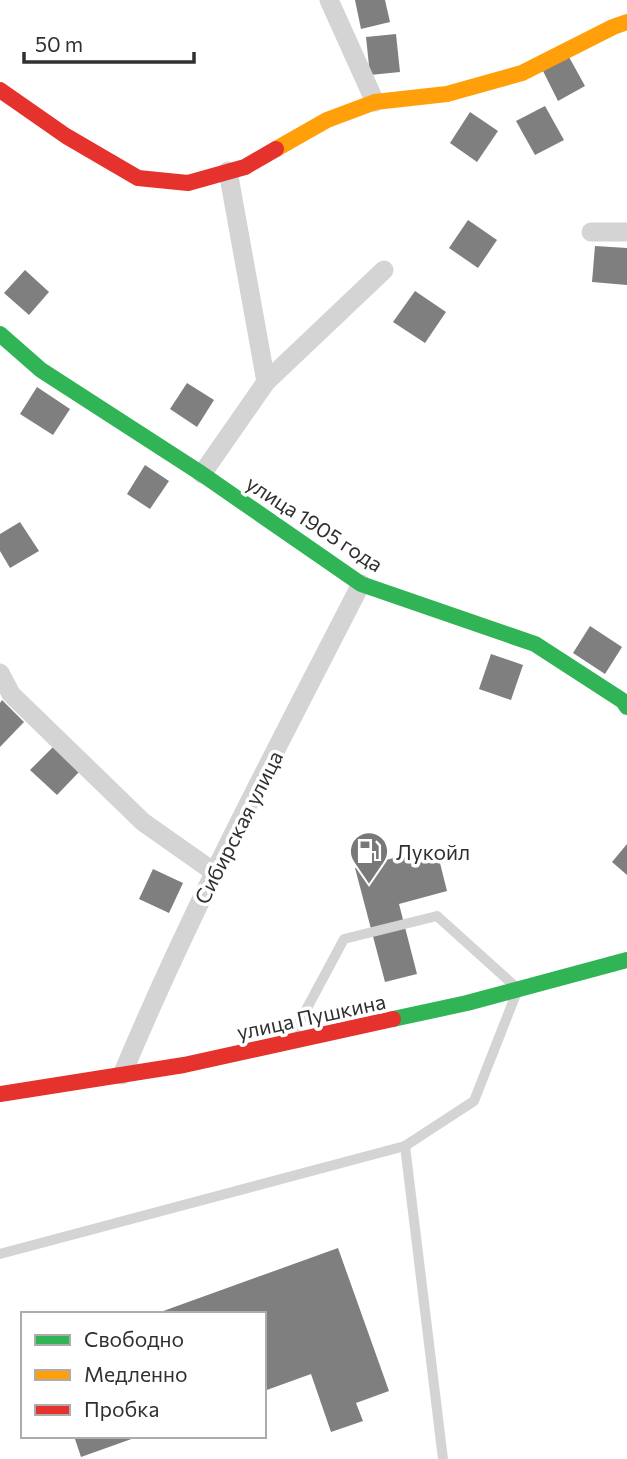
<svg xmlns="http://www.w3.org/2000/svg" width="627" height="1459" font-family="Commissioner,sans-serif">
<rect width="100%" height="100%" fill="#fff"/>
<g fill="#7f7f7f">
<polygon points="355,0 385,0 390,22 361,29"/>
<polygon points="396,34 400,72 370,75 366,37"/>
<polygon points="569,57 585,86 558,101 543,71"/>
<polygon points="545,106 564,140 535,155 516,121"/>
<polygon points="470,112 498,131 477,162 450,143"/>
<polygon points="468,220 497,240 478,268 449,248"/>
<polygon points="595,246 627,248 627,285 592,282"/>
<polygon points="25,270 49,292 29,315 4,293"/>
<polygon points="415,291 446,312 425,343 393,322"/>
<polygon points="187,383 214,400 197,427 170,409"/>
<polygon points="37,387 70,409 53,435 20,414"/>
<polygon points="145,465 169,481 150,509 127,494"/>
<polygon points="20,522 39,551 10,568 0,551 0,534"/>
<polygon points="590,626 622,647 605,674 573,653"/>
<polygon points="491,654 523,665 511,700 479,689"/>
<polygon points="2,700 24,722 0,747 0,703"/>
<polygon points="53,747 79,772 57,795 30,770"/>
<polygon points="627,844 627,875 612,862"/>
<polygon points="436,847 447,891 399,904 417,974 385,982 355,868"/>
<polygon points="153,869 183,883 169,913 139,899"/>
<polygon points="338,1248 389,1391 356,1403 363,1421 331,1432 311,1374 264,1391 264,1314 155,1314"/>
<polygon points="74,1436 137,1436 137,1437 81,1457"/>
</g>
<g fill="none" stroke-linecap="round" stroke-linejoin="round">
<g stroke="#d4d4d4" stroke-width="10">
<polyline points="292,1036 344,939 437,916 518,989 474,1101 405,1146 443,1459"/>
<polyline points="0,1254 405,1146"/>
</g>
<g stroke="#d4d4d4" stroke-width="19">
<polyline points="329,0 375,102"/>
<polyline points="591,232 627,232"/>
<polyline points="266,382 384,270"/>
<polyline points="202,474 266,382 228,171"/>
<polyline points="0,673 11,694 143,822 214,872"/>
<path d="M122,1075c70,-168 156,-329 239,-491"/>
</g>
<g stroke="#30b455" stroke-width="16">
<polyline points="0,334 41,370 202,474 361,584 535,644 623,701 627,707"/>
<polyline points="393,1019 467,1003 627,960"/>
</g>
<polyline stroke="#ff9f0a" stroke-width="16" points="276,149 327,120 375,102 447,94 522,73 613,27 627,22"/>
<g stroke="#e5322d" stroke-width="16">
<polyline points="0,90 66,136 138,178 188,183 245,167 276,149"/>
<polyline points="0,1094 184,1065 393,1019"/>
</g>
</g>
<defs>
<g id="fuel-pin" transform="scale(2.0125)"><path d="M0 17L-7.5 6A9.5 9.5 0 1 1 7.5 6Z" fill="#787878" stroke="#fff"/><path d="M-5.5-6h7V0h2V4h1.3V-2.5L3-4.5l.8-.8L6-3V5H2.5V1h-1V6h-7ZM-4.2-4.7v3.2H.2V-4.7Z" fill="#fff"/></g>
</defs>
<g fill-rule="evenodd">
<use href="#fuel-pin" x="369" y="851"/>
</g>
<g text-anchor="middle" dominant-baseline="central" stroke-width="7" stroke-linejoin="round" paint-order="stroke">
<g font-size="21" fill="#303030" stroke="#fff">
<text transform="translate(315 523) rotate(33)">улица 1905 года</text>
<text transform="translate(238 827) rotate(-63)">Сибирская улица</text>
<text transform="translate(311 1016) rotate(-12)">улица Пушкина</text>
</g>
<g font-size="21" fill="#303030" stroke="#fff" text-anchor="start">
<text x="396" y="851">Лукойл</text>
</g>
</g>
<rect x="21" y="1312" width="245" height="126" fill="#ffffff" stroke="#acacac" stroke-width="2"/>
<rect x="35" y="1335" width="35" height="10" fill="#30b455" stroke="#acacac" stroke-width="2"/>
<text x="84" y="1347" font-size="21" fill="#303030">Свободно</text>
<rect x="35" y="1370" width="35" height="10" fill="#ff9f0a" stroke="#acacac" stroke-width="2"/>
<text x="84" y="1382" font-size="21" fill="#303030">Медленно</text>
<rect x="35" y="1405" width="35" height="10" fill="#e5322d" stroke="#acacac" stroke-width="2"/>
<text x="84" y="1417" font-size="21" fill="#303030">Пробка</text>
<path d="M24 52v10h170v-10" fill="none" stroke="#303030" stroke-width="3.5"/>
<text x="35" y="52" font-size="21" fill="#303030" stroke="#ffffff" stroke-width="5" paint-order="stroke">50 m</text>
</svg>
